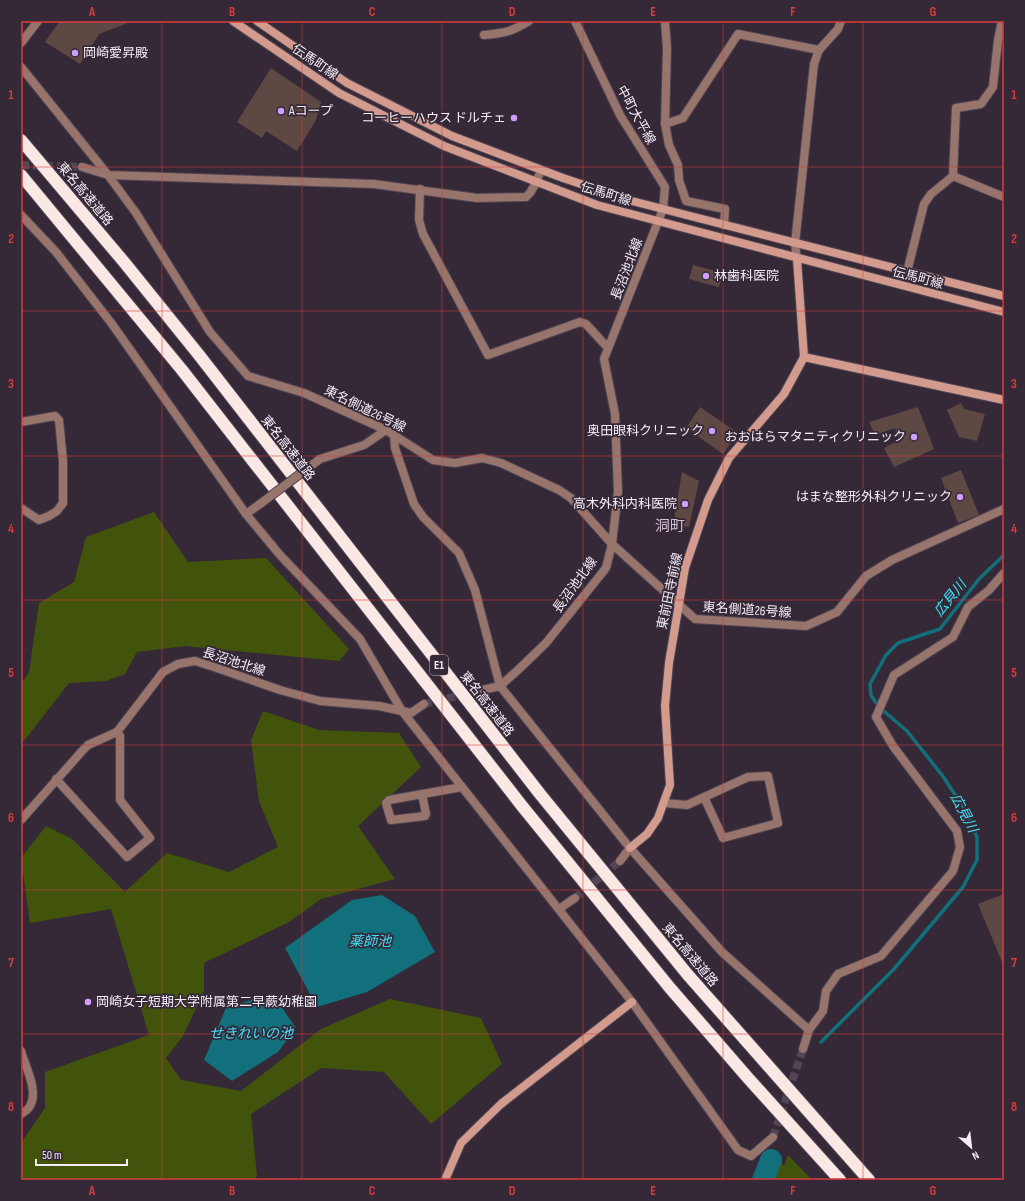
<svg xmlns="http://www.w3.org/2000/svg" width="1025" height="1201" font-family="'Sofia Sans Condensed','Noto Sans JP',sans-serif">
<rect width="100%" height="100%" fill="#352937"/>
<g fill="#42540b">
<polygon points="154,512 188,562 266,558 349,649 339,661 185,646 137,652 125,674 106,681 69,683 23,742 21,738 21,684 29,672 39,603 74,582 86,537"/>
<polygon points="263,711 319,730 399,733 421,767 358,826 395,879 321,899 289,922 204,963 204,991 183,1036 166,1058 181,1080 241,1091 321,1029 390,999 481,1018 502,1064 431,1124 384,1072 321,1068 251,1114 257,1176 253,1180 21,1180 21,1143 45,1108 45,1072 149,1035 111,909 30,923 21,858 46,826 72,839 125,892 167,853 229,872 278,847 259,801 251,740"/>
<polygon points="771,1152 784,1166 788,1155 812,1180 765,1180"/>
</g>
<g fill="#126f7c">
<polygon points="382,895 415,916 435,952 367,992 317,1007 285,948 352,900"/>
<polygon points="272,993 296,1028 278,1052 232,1081 204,1060 226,1008"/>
</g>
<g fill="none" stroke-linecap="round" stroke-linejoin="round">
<polyline stroke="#126f7c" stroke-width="3.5" points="821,1042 894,969 963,887 977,860 977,837 966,811 942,775 907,731 878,706 871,695 870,684 886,655 898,643 940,629 979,579 1004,555"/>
<polyline stroke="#126f7c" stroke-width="22" points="763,1180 771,1160"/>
</g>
<g fill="#5e4843">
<polygon points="60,21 133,21 99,34 80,64 45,42"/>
<polygon points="271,68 321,102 316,120 297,151 266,131 262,138 237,122"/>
<polygon points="693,265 723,273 719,287 689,279"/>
<polygon points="961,403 964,409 985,414 977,441 959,437 947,410"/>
<polygon points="700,407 738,433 723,454 686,428"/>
<polygon points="918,407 934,449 894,467 884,448 899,440 895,428 875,435 869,422"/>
<polygon points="961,470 979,515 958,523 941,478"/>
<polygon points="682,472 699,481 689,527 673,526"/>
<polygon points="1004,894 1004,967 978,904"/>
</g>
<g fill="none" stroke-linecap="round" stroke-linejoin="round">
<g stroke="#524654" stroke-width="8" stroke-dasharray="8 4" stroke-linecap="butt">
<polyline points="21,165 82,167"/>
<polyline points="424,704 478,691"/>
<polyline points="575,898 620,861"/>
<polyline points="773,1137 803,1049"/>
</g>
<g stroke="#504452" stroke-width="10">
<g id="street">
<polyline points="665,21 667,48 665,124 669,145 678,165 679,180 686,201 725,209 724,225"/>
<path d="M484,35c21,-2 27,-3 45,-14"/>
<polyline points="21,43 38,21"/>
<polyline points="21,67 108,175 136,213 210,332 248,376 304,393 386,430 433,460 455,463 482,458 501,463 559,490 571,498 612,544 695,619 806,626 837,612 866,576 892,560 1004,509"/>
<polyline points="665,124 683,118 738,34 819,50"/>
<path d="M82,167l26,8 266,9 103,14 49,-1c8,-7 11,-17 15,-27"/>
<polyline points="953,176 1004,197"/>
<polyline points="420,189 419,220 423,234 488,355 580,322 586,324 608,348"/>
<polyline points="21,215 56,252 112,324 246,514 280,555 360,639 402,711 632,1002 738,1150 751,1156 773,1137"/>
<polyline points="797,259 795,244 814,64 819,50 838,29 841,21"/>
<polyline points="907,272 924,204 931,194 953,176 956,108 981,104 993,87 998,40 1002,21"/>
<polyline points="21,422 55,416 59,420 63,461 63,503 57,511 49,516 39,520 21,508"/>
<polyline points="394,434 395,448 414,504 423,517 459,553 475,590 500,686 630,848 722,952 809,1030 803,1049"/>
<polyline points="320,459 364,445 386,430"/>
<polyline points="246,514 260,504"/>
<polyline points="478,691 500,686 519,669 546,643 606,568 612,544 618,492 615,414 604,359 663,209 665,187 620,115 575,21"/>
<polyline points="56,779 127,857 150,838 120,800 120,736 117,732"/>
<polyline points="422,794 426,814 425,816 391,820 386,803 389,800 462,787"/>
<polyline points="664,803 687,805 748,777 768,776 778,823 723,838 704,797"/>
<polyline points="21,820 83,750 88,745 117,732 163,672 178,664 195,661 214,667 280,690 320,701 379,706 411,713 424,704"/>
<polyline points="620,861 630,848"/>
<polyline points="559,909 575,898"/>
<polyline points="809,1030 823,1011 826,991 838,974 881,956 953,871 960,847 957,831 893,746 876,717 894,675 953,637 968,607 989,590 1004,573"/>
<path d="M21,1051c4,15 18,40 9,55 -1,3 -6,6 -9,8"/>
</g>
</g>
<g stroke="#504452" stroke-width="10">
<g id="secondary">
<polyline points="233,21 339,93 444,146 597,205 1004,312"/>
<polyline points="257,21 347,83 452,136 563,178 632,201 663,209 1004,296"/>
<polyline points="797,259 804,357 1004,400"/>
<polyline points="630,848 647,834 658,818 670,785 665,706 669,663 685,568 708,500 729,458 784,394 804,357"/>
<polyline points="445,1180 461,1143 501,1104 632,1002"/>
</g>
</g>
<g stroke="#504452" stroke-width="14">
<g id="highway">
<polyline points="21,140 124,262 199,355 540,794 688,975 869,1180"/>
<polyline points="21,175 182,370 522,806 670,988 748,1078 840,1180"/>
</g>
</g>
<use href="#street" stroke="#97746c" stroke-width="8"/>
<use href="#secondary" stroke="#d29b8e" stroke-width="8"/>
<use href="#highway" stroke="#fae8e4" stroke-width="12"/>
<g stroke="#504452" stroke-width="10" stroke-linecap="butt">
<polyline id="street-bridge" points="260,504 320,459"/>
</g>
<use href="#street-bridge" stroke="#97746c" stroke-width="8"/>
</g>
<path fill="none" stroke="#d93c3d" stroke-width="1" stroke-opacity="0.55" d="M162,21v1159M302,21v1159M442,21v1159M583,21v1159M723,21v1159M863,21v1159M21,167h983M21,311h983M21,456h983M21,600h983M21,745h983M21,890h983M21,1034h983"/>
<g fill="#d19dfe" stroke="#352937" stroke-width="1.5">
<circle cx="75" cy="53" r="4"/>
<circle cx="281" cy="111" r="4"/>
<circle cx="514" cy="118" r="4"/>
<circle cx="706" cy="276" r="4"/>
<circle cx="712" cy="431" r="4"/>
<circle cx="914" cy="437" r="4"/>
<circle cx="960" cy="497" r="4"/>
<circle cx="685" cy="504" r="4"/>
<circle cx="88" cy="1002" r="4"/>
</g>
<g text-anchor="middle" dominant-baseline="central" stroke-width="3.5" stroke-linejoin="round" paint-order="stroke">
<rect fill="#352937" stroke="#bbb2bd" stroke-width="1" x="430" y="655" width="18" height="20" rx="3"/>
<g font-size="12" font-weight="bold" fill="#f5ecf6">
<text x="439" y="665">E1</text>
</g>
<g font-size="13" fill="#f5ecf6" stroke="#352937" text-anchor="end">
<text x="83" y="53" text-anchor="start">岡崎愛昇殿</text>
<text x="289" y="111" text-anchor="start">Aコープ</text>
<text x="506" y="118">コーヒーハウス ドルチェ</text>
<text x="714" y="276" text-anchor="start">林歯科医院</text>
<text x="704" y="431">奥田眼科クリニック</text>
<text x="906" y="437">おおはらマタニティクリニック</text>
<text x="952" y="497">はまな整形外科クリニック</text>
<text x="677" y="504">高木外科内科医院</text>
<text x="96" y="1002" text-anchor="start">岡崎女子短期大学附属第二早蕨幼稚園</text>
</g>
<g font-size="13" fill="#f5ecf6" stroke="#352937">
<text transform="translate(315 62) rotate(34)">伝馬町線</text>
<text transform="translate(636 115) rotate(61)">中町大平線</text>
<text transform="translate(85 194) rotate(50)">東名高速道路</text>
<text transform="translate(606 194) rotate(17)">伝馬町線</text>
<text transform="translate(627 269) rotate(-69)">長沼池北線</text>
<text transform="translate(918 278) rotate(15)">伝馬町線</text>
<text transform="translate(365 409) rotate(26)">東名側道26号線</text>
<text transform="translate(288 448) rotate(52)">東名高速道路</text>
<text transform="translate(575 585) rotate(-54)">長沼池北線</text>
<text transform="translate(670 591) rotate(-78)">東前田寺前線</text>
<text transform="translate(747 610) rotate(4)">東名側道26号線</text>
<text transform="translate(234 662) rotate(18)">長沼池北線</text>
<text transform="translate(487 704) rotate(52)">東名高速道路</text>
<text transform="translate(690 955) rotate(50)">東名高速道路</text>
</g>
<g font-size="14" font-style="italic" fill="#3fe1f9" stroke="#352937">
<text transform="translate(950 598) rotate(-51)">広貝川</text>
<text transform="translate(964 813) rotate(62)">広見川</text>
<text x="370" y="941">薬師池</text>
<text x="251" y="1033">せきれいの池</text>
</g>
<g font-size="15" fill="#cfbfd1" stroke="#352937">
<text x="670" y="526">洞町</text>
</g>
</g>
<rect width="1025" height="1201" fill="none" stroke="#352937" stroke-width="44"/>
<g transform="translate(971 1147) rotate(152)" stroke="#352937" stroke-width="3" paint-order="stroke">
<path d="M0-3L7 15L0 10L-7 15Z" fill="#f5ecf6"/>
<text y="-6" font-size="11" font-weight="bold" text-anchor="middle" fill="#f5ecf6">N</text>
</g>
<path d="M36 1159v6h91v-6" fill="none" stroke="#f5ecf6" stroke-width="2"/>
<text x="42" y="1159" font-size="12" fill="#f5ecf6" stroke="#352937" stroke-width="3" paint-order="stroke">50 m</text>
<rect x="22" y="22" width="981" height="1157" fill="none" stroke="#d93c3d" stroke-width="1.5"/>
<g font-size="13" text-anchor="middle" font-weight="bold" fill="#d93c3d">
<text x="92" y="16">A</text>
<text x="232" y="16">B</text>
<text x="372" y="16">C</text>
<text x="512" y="16">D</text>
<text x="653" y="16">E</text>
<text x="793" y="16">F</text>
<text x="933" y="16">G</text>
<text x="11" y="99">1</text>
<text x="1014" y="99">1</text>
<text x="11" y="243">2</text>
<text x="1014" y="243">2</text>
<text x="11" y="388">3</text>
<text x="1014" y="388">3</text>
<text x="11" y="533">4</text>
<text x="1014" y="533">4</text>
<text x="11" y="677">5</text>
<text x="1014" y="677">5</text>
<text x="11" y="822">6</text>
<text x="1014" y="822">6</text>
<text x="11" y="967">7</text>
<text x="1014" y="967">7</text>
<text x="11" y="1111">8</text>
<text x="1014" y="1111">8</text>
<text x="92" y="1195">A</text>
<text x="232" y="1195">B</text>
<text x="372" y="1195">C</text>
<text x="512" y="1195">D</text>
<text x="653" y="1195">E</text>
<text x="793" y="1195">F</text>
<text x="933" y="1195">G</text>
</g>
</svg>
